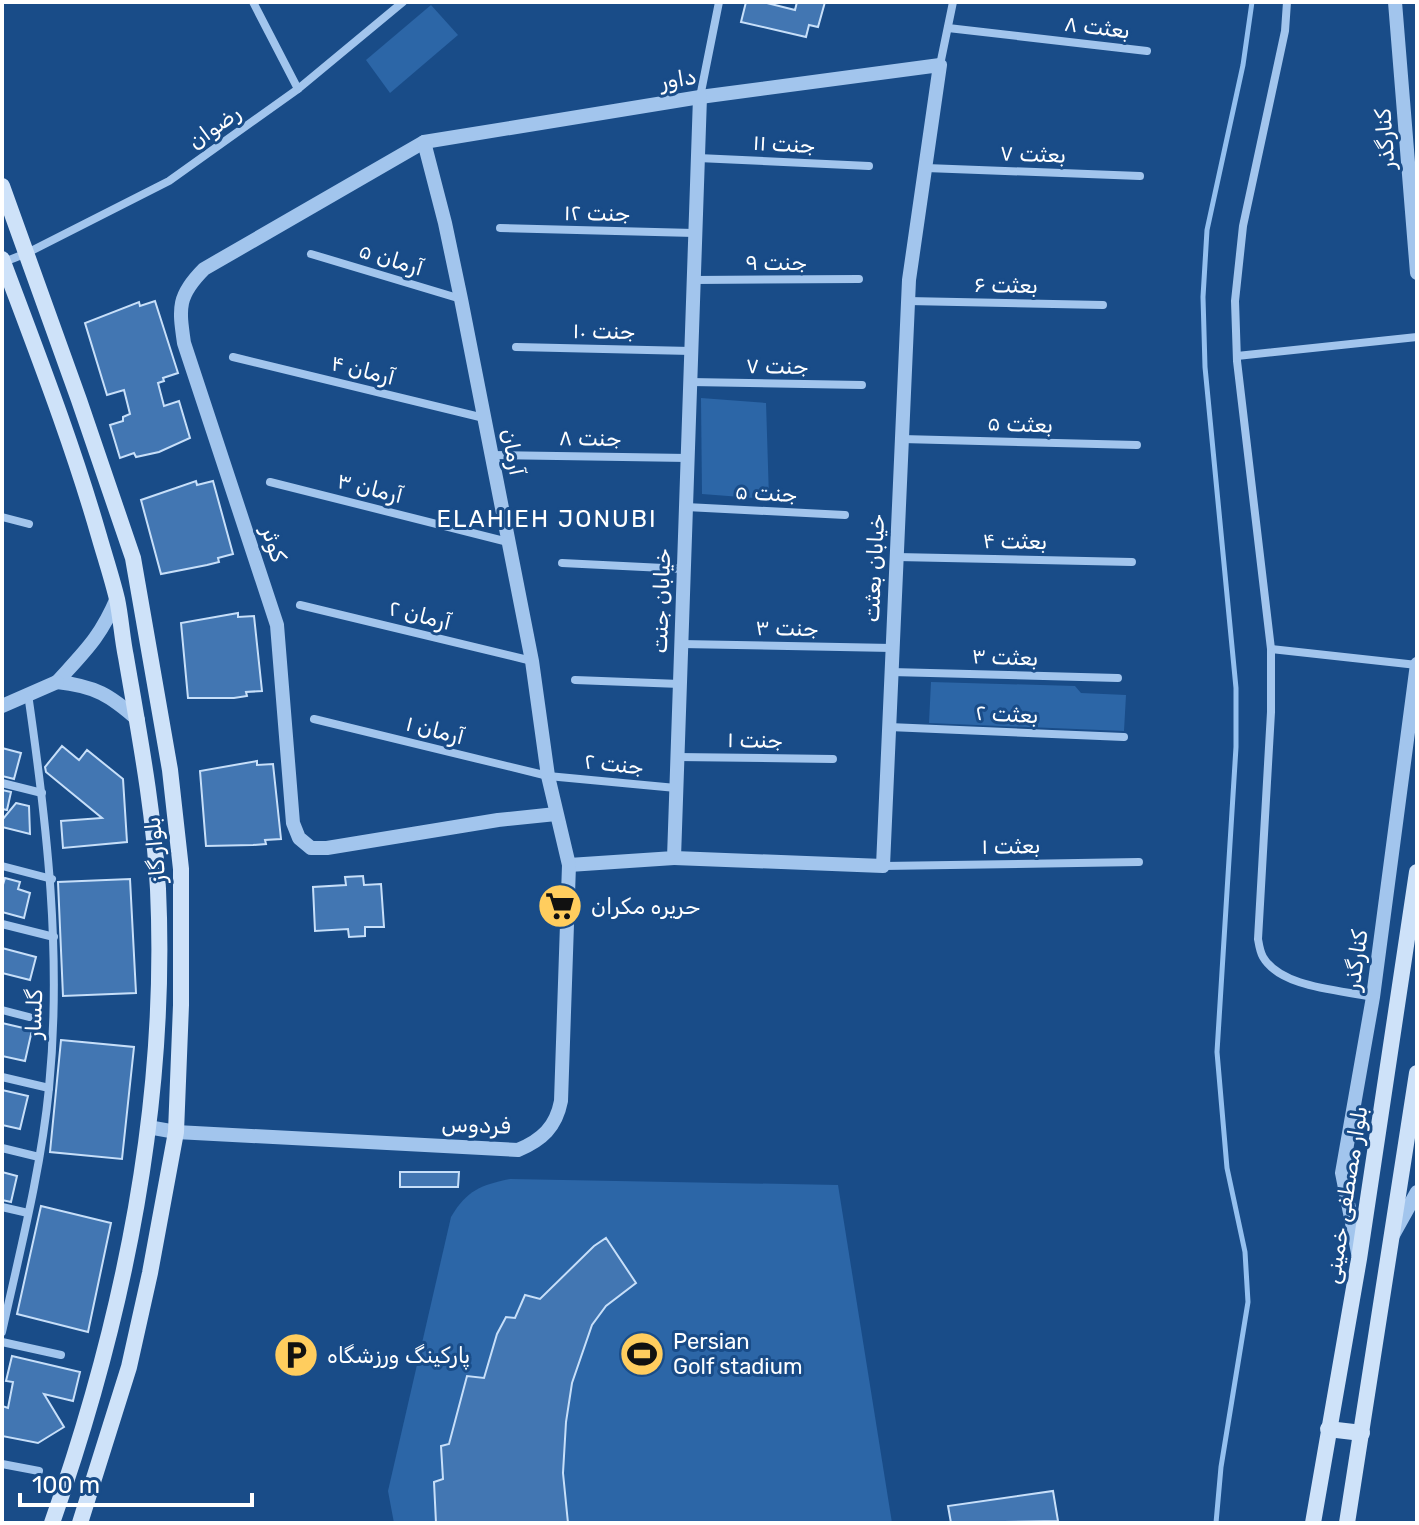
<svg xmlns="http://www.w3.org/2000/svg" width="1419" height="1525" font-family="Rubik,'Noto Sans Arabic',sans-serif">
<rect width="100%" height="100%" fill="#194c88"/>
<g fill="#2c66a7">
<polygon points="431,5 458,35 390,93 366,60"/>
<polygon points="701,398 766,403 769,499 702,494"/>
<polygon points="931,682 1075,686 1081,693 1126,695 1124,731 929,723"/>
<path d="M510,1179l328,6 54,338h-498l-6,-32 63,-274c16,-27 30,-32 59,-38z"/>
</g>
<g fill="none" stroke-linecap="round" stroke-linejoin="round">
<polyline stroke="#94c0ef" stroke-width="5" points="1216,1523 1221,1467 1248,1302 1245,1252 1227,1168 1217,1052 1236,747 1236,688 1205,367 1203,297 1207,230 1243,65 1252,2"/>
</g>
<g fill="#4276b2" stroke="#c7dff9" stroke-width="2">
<polygon points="746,2 763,2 795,10 797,2 825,2 818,27 809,25 806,37 741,22"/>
<polygon points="155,301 178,373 163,378 164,381 158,383 164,406 179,401 190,438 159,452 136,457 134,453 120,458 110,425 123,421 123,417 130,414 124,390 107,395 85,323 139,302 140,306"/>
<polygon points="196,481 197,485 213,481 233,554 218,558 219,562 207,565 161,574 141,500"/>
<polygon points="238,613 238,617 254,616 262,691 246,692 247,696 234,698 188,698 181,623"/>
<polygon points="62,746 79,760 87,750 123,779 127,842 63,848 61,821 102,818 46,772 45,767"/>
<polygon points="2,748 21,753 14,779 2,776"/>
<polygon points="257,761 257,765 273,764 281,839 265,840 266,844 253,845 206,846 200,771"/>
<polygon points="2,790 11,792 7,810 2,809"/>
<polygon points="16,803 29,806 30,834 2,827 2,820"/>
<polygon points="363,876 364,885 381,884 384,927 365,927 365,936 349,937 348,929 315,931 313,887 346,885 345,877"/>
<polygon points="5,878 20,882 18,889 30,893 24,918 2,912 2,888"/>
<polygon points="130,879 136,993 63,996 58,882"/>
<polygon points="2,948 36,957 30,980 2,973"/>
<polygon points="2,1023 32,1030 25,1061 2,1056"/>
<polygon points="61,1040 134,1047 122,1159 50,1152"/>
<polygon points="2,1090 28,1096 20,1129 2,1125"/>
<polygon points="2,1172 17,1176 11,1202 2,1200"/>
<polygon points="400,1172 459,1172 458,1187 400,1187"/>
<polygon points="41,1206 111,1223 88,1332 17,1314"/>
<polygon points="606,1238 636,1283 606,1306 592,1325 572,1383 566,1422 563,1473 568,1523 436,1523 434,1482 443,1479 441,1446 449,1444 467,1376 484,1378 497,1334 506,1317 515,1318 525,1295 540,1299 594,1246"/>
<polygon points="12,1356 80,1372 73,1401 44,1394 64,1427 38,1443 2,1436 2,1406 8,1408 13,1382 6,1381"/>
<polygon points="1053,1491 1058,1521 951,1523 948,1506"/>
</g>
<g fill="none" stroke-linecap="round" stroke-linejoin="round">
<g stroke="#a2c5ed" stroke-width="8">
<polyline points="253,2 298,89"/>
<path d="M1287,2l-2,29 -42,195 -8,75 2,60 34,288v63l-13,227c1,6 2,13 5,18 18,31 78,33 110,40"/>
<polyline points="948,28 1147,51"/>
<polyline points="940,65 953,2"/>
<polyline points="700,97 719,2"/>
<polyline points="698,158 869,166"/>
<polyline points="926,168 1140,176"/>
<polyline points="500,228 694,233"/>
<polyline points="311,254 461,299"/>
<polyline points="4,262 27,253 169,181 298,89 403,2"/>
<polyline points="694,280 859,279"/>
<polyline points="908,301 1103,305"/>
<polyline points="516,347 691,351"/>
<polyline points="1237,356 1417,337"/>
<polyline points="233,357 484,418"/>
<polyline points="690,382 862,385"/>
<polyline points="902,439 1137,445"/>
<polyline points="491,455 688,458"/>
<polyline points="270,482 508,542"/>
<polyline points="686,507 845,515"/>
<polyline points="2,517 29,524"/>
<polyline points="897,557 1132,562"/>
<polyline points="562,563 684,569"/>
<polyline points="300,605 532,661"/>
<polyline points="681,644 892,648"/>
<polyline points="1271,649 1417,665"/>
<polyline points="891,672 1118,678"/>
<polyline points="575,680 680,684"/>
<polyline points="314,719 548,776 676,788"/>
<polyline points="889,727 1124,737"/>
<polyline points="677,757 833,759"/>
<polyline points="2,783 42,793"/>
<polyline points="2,866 52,879"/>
<polyline points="883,866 1139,862"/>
<polyline points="2,924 54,937"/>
<polyline points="2,1010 29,1017"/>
<polyline points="2,1077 49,1088"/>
<polyline points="2,1148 39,1157"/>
<polyline points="2,1207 28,1213"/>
<path d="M2,1332c18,-81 39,-162 47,-244 13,-133 -2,-263 -21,-394"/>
<polyline points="2,1342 61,1355"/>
<polyline points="2,1464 39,1471"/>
</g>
<g stroke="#a2c5ed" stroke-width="14">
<polyline points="1395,2 1417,273"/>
<path d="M117,598c-17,40 -32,53 -60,84 38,4 53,13 81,38"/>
<polyline points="2,706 57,682"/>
<path d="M556,814l-58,6 -171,28h-16l-12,-10 -6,-15 -16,-198 -93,-282c-5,-35 -7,-47 20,-74l220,-127 276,-45 240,-32 -31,215 -26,586 -209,-8"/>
<polyline points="569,865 674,858 700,97"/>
<path d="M148,1127l28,5 342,18c24,-10 38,-23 43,-49l8,-236 -21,-89 -16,-115 -71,-362 -16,-76 -21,-81"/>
<polyline points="1393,1235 1417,1192"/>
<polyline points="1358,1253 1342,1173 1373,997 1417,664"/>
</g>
<g stroke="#cee2f9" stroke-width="16">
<polyline points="2,186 79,400 133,558 170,770 181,869 181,1005 176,1132 150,1273 129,1367 80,1523"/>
<path d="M2,259c34,91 70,183 97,277 6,21 13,42 18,63 4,19 5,39 9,58 13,76 28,154 32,232 10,216 -35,432 -106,634"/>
<polyline points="1328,1429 1362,1433"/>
<polyline points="1313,1523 1359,1259 1417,872"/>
<polyline points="1347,1523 1417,1073"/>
</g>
</g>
<defs>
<g id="supermarket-disc" transform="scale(2.3)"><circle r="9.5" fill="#ffcd5e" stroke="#194c88"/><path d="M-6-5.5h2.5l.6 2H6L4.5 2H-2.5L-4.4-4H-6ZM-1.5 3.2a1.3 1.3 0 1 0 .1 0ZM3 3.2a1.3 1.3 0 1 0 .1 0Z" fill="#111"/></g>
<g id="stadium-disc" transform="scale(2.3)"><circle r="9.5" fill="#ffcd5e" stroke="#194c88"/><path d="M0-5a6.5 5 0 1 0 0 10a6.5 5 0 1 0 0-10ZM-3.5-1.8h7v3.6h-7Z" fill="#111"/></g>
<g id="parking-disc" transform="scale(2.3)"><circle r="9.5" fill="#ffcd5e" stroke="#194c88"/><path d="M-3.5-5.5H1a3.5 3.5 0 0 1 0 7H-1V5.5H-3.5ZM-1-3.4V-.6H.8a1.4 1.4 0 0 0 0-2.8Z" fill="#111"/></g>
</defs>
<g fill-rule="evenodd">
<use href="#supermarket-disc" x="560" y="906"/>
<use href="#stadium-disc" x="642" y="1354"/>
<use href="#parking-disc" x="296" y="1355"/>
</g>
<g text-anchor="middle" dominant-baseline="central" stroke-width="6" stroke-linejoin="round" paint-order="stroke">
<g font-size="22" fill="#fff" stroke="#194c88">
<text transform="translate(1097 27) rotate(7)">بعثت ۸</text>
<text transform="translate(678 79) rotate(-9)">داور</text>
<text transform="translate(214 127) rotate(-36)">رضوان</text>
<text transform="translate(1385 139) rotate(-94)">کنارگذر</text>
<text transform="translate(784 144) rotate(3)">جنت ۱۱</text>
<text transform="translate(1033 154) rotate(2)">بعثت ۷</text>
<text transform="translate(597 213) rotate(1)">جنت ۱۲</text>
<text transform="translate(391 259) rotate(17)">آرمان ۵</text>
<text x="776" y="262">جنت ۹</text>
<text transform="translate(1006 285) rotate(1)">بعثت ۶</text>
<text transform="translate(604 331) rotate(1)">جنت ۱۰</text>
<text transform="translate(777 366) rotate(1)">جنت ۷</text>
<text transform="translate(363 370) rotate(14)">آرمان ۴</text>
<text transform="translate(1020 424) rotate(2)">بعثت ۵</text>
<text transform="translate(590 438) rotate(1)">جنت ۸</text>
<text transform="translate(513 452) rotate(79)">آرمان</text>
<text transform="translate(370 488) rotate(14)">آرمان ۳</text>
<text transform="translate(766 493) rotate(3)">جنت ۵</text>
<text transform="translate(1015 541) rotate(1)">بعثت ۴</text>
<text transform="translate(274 544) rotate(72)">کوثر</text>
<text transform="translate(874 568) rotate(-87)">خیابان بعثت</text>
<text transform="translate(661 601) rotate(-88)">خیابان جنت</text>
<text transform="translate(420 615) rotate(14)">آرمان ۲</text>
<text transform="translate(787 628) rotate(1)">جنت ۳</text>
<text transform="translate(1005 657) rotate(2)">بعثت ۳</text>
<text transform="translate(1007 714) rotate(3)">بعثت ۲</text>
<text transform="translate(435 730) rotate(14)">آرمان ۱</text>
<text transform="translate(755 740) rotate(1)">جنت ۱</text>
<text transform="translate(614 764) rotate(6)">جنت ۲</text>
<text transform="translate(1011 846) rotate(-1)">بعثت ۱</text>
<text transform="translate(155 850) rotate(-95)">بلوار گاز</text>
<text transform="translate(1356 960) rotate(-82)">کنارگذر</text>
<text transform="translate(34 1014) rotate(-88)">گلسار</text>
<text transform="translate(476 1125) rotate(2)">فردوس</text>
<text transform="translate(1346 1195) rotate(-81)">بلوار مصطفی خمینی</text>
</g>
<g font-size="22" fill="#fff" stroke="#194c88" text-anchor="start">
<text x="591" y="906">حریره مکران</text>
<text x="673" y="1341">Persian<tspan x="673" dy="25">Golf stadium</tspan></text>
<text x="327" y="1355">پارکینگ ورزشگاه</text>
</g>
<g font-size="24" letter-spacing="2" fill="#fff" stroke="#194c88">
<text x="547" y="519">ELAHIEH JONUBI</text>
</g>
</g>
<rect width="1419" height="1525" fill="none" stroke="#ffffff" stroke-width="8"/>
<path d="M20 1493v12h232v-12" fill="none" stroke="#ffffff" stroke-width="4"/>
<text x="32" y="1493" font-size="24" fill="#ffffff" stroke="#194c88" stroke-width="6" paint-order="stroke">100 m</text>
</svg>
